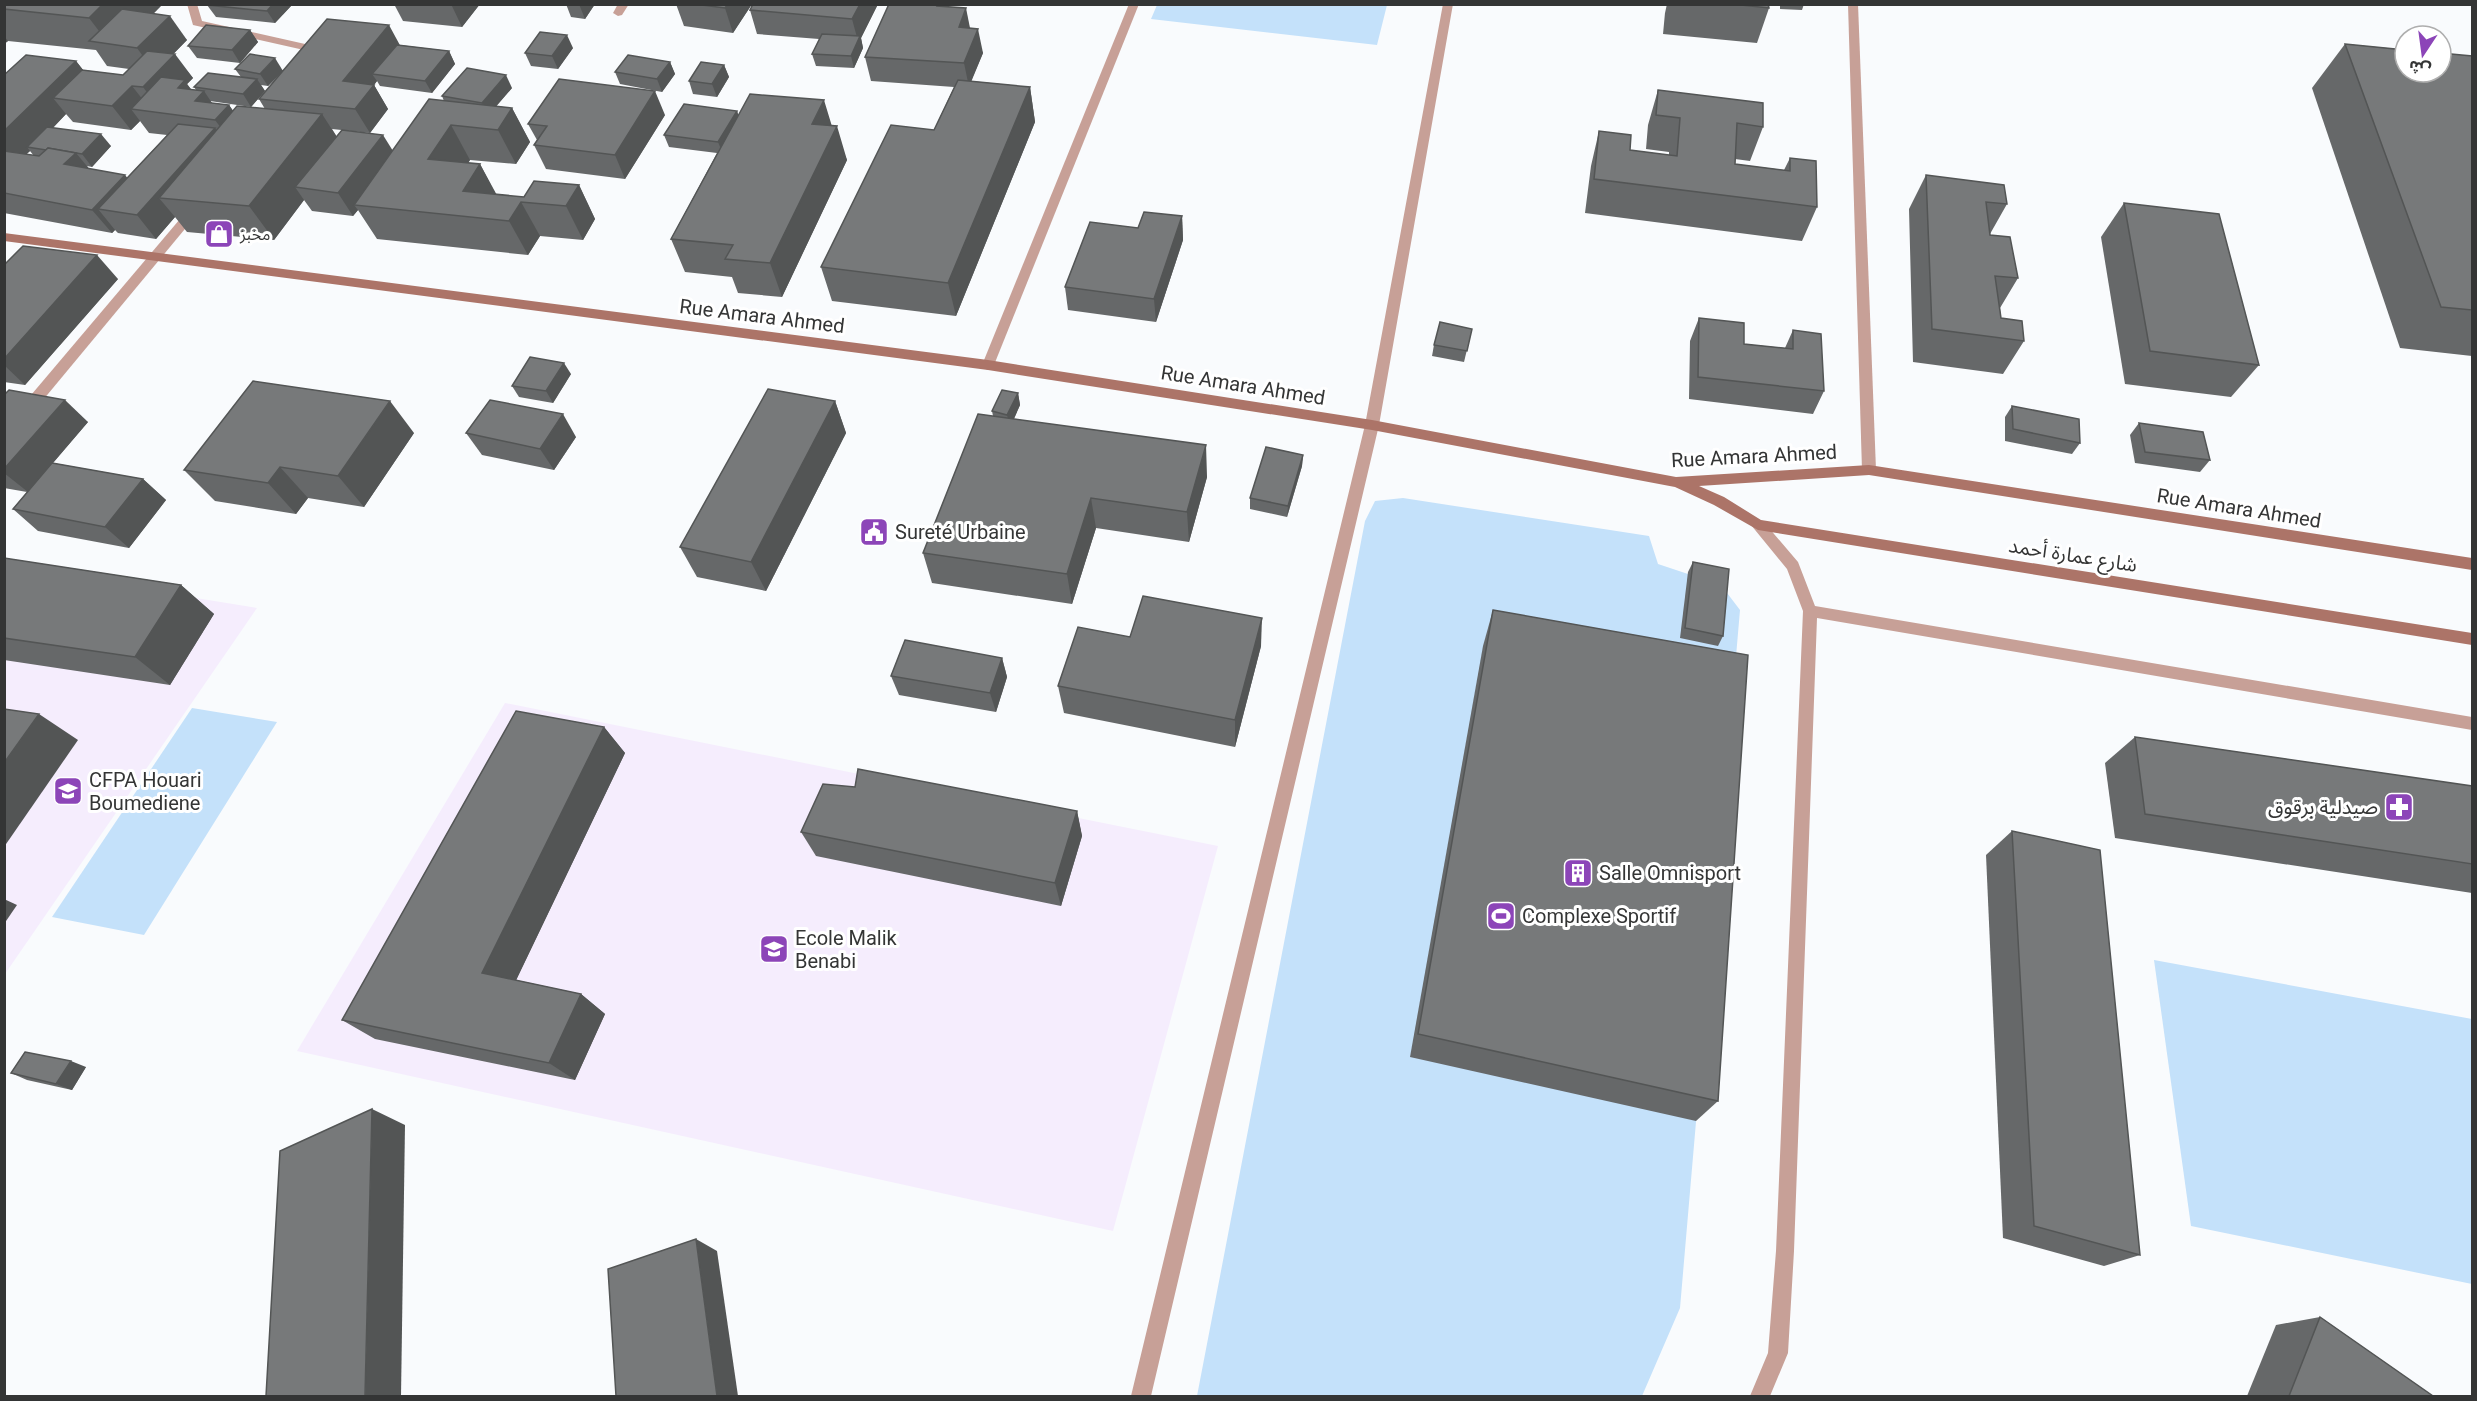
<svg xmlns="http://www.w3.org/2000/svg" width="2477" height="1401" font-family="Roboto,'Noto Sans Arabic',sans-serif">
<rect width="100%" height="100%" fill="#f9fbfd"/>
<g fill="#f5edfd">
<polygon points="5,567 257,608 5,974"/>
<polygon points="505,703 1218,846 1113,1231 297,1051"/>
</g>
<g fill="#c4e1fa">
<polygon points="1157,5 1157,4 1387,5 1377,45 1151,19"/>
<polygon points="1403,498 1649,536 1658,564 1721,585 1740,610 1680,1308 1642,1396 1197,1396 1365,521 1375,501"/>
<polygon points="192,708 277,722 144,935 52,917"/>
<polygon points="2154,960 2472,1019 2472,1284 2191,1226"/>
</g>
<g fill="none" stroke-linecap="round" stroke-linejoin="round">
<g fill="#c7a097" fill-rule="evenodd">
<polygon points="187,4 197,4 202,21 314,46 313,62 305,62 304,50 193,25"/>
<polygon points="618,4 629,4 622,15 618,16 613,13"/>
<polygon points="1129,4 1139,4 994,365 988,370 983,368 982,365"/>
<polygon points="1443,4 1453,4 1379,425 1151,1396 1131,1396 1365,425"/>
<polygon points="1848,4 1858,4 1876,470 1869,475 1862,470"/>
<polygon points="195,205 201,209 199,212 9,441 4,442 4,427 191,206"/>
<polygon points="1758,520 1763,521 1798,562 1815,606 2472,717 2472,730 1817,618 1794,1251 1788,1353 1770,1396 1750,1396 1768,1353 1776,1251 1803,611 1787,569 1751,525"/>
</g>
<polygon fill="#ac7468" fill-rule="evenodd" points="4,233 988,360 1372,420 1676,477 1869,465 2472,558 2472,570 1869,475 1699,486 1724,497 1761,520 2472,633 2472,645 1758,530 1714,505 1675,487 1372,430 988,370 4,241"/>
</g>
<g fill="#666869" fill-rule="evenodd">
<path d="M4,4l150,9 33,27 -14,14 20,24 -6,6 4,5 5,1 -2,-3 47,-10 -6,-8 48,1 117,-25 49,6 6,13 -23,29 -52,-7 -3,-5 -3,4 14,24 -18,24 -38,-4 5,8 55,14 52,-50 -2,-5 70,-8 -16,18 16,2 18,34 -14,22 -46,-4 -2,3 12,1 16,31 28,2 55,-12 16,34 -12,21 -43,-4 -12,19 -151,-16 -19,-29 -5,6 -41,-5 -8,-11 -30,40 -87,-8 -12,-15 -19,22 -38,-6 -3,-3 -3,3 -108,-20v-138l72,-14 7,9 40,5 6,-6 -22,-3 -11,-16 -88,-9 -4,3zM279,75l-20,24 6,10 -32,2 -4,-6 -17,-2 -2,-2 41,6 14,-16 -4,-6 7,1zM66,114l7,8 58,8 9,-9 9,12 18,2 -40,43 -38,-9 -2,-3 5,1 19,-21 -58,-18zM30,151l4,5 -8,-2z"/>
<polygon points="290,4 291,6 275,23 216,17 207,5"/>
<polygon points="394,4 480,4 462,27 403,21"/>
<polygon points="566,4 595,4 585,19 571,17"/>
<polygon points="676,4 752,4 733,33 684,26"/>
<polygon points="753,4 878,4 861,38 863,48 854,68 816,66 812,54 819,39 757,34 750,10"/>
<polygon points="889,4 948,4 948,7 970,28 983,53 971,81 1030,87 1035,122 956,316 832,301 821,267 934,130 954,87 871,81 865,57"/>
<polygon points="1667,4 1768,4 1769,8 1757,43 1663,34 1665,13"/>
<polygon points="1780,4 1804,4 1802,10 1780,9"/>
<polygon points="250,30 258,42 240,63 197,58 188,46"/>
<polygon points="2345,44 2472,56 2472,356 2400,348 2312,88"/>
<polygon points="573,48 558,69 531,66 525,53"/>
<polygon points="670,62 675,74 662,92 620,84 615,72"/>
<polygon points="724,65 729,77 717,97 693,94 689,81"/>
<polygon points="1658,90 1763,127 1750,161 1735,159 1735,164 1784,170 1790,158 1817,207 1802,241 1585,213 1591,166 1599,131 1630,150 1669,155 1669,152 1646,149 1648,125"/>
<polygon points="737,111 738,115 832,126 847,160 782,297 738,293 732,277 685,272 671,239 717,153 669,147 664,135"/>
<polygon points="665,115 625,179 546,169 534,145 537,140 528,124"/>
<polygon points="1926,175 2007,204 1990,234 2018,278 2000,308 2001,318 2024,341 2003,374 1913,362 1909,209"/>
<polygon points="2124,203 2259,365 2231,397 2125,384 2101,237"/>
<polygon points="1182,216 1183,240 1156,322 1068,310 1065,287"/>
<polygon points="4,265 118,279 25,385 4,382"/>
<polygon points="1699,318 1744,344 1785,348 1793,330 1824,391 1813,414 1689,399 1690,341"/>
<polygon points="1472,329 1464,362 1432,356 1434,345"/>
<polygon points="571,374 553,403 519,397 512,386"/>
<polygon points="1018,393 1020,405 1014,419 1207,477 1189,542 1096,528 1072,604 932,583 923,553 993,416 992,411"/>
<polygon points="4,395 88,422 53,463 143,479 166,500 129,548 38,531 13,509 27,492 4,488"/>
<polygon points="835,401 846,433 766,591 697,577 680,547"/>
<polygon points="2012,406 2080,443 2072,454 2005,441 2005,417"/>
<polygon points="2139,423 2210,460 2200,472 2135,463 2130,435"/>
<polygon points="414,433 364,507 308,498 296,514 215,501 184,470"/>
<polygon points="466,433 576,437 554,470 482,455"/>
<polygon points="1303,455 1302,466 1287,517 1250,509 1250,498"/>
<polygon points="4,558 181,585 214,614 170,685 4,660"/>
<polygon points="1693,562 1723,636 1718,646 1680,638 1688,572"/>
<polygon points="1493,610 1718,1101 1696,1121 1410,1057 1483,646"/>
<polygon points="1130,637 1261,646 1235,747 1064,713 1058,686"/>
<polygon points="1002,658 1007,677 996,712 899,695 891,676"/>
<polygon points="604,727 625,753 516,980 581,994 605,1014 575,1080 375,1039 342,1020"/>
<polygon points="2135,737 2472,786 2472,893 2115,838 2105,763"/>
<polygon points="1077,811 1082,836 1061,906 816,856 801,832"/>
<polygon points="2012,831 2140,1255 2104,1266 2003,1238 1986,855"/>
<polygon points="86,1067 72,1090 27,1080 11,1073"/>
<polygon points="2320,1317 2433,1396 2247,1396 2276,1325"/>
</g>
<g fill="#535555">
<polygon points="103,4 163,4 122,46 109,44 89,18"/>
<polygon points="273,4 290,4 291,6 275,23 267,11"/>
<polygon points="451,4 480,4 462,27"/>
<polygon points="579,4 595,4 585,19"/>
<polygon points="728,4 752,4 733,33 725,8"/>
<polygon points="860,4 878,4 861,38 863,48 854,68 851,56 858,41 852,19"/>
<polygon points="938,4 948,4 949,13 937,6"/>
<polygon points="966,8 971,33 959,27"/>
<polygon points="170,16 187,40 155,73 137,48"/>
<polygon points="389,25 402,49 372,74 377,81 374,85 388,109 370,133 355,109 343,81"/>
<polygon points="978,29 983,53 969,87 964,63"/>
<polygon points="250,30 258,42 240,63 232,50"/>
<polygon points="567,35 573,48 558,69 552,56"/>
<polygon points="4,36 8,41 4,44"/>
<polygon points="449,51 455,64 432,93 425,81"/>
<polygon points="175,54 193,78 187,84 197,98 204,91 220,115 229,105 246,129 233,144 215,120 161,111 143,87"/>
<polygon points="275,58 283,71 268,86 260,74"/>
<polygon points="76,61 95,85 53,98 66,114 33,148 27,147 30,151 4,176 4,131"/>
<polygon points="670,62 675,74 662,92 657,79"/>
<polygon points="724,65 729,77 717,97 712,84"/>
<polygon points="506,75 512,88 488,116 482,103"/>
<polygon points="257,79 265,91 251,107 243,94"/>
<polygon points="132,86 151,110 131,109 140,121 131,130 112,106"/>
<polygon points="1030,87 1035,122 956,316 948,283"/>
<polygon points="655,91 665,115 625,179 615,155"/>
<polygon points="824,100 834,133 837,126 847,160 782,297 770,263 812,124"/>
<polygon points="512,108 530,142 516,164 498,130"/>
<polygon points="737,111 741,123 723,154 718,142"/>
<polygon points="322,114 344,148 295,187 304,200 274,240 249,206"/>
<polygon points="451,125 470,160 448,193 428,159"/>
<polygon points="215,128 232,153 159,198 175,217 156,239 137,215"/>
<polygon points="101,134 111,146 92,167 82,154"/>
<polygon points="383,135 398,159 354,205 358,210 353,216 338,193"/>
<polygon points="76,153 96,177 64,164"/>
<polygon points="480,164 499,199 463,191"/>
<polygon points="125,175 145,199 98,209 115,230 112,233 92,210"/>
<polygon points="579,185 595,219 583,240 566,206"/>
<polygon points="521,202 540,236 528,255 509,221"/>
<polygon points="1182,216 1183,240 1156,322 1154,299"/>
<polygon points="97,255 118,279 25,385 4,365 4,359"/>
<polygon points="564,363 571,374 553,403 546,391"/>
<polygon points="1018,393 1020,405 1010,427 1007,415"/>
<polygon points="65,400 88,422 28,492 4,473 4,469"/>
<polygon points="390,401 414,433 364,507 338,476"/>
<polygon points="835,401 846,433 766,591 751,562"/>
<polygon points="563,414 576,437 554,470 540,449"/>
<polygon points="1206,445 1207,477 1189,542 1187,512"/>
<polygon points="1303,455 1302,466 1287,517 1288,506"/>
<polygon points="280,467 308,498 296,514 268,483"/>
<polygon points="143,479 166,500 129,548 105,527"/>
<polygon points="1091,498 1096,528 1072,604 1067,574"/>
<polygon points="181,585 214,614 170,685 135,657"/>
<polygon points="1262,618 1261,646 1235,747 1235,720"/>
<polygon points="1002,658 1007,677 996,712 990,693"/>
<polygon points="39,714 78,740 4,847 4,763"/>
<polygon points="604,727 625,753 510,993 482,973"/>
<polygon points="1077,811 1082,836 1061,906 1055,883"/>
<polygon points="4,899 17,905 4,924"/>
<polygon points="581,994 605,1014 575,1080 549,1063"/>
<polygon points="71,1061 86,1067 72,1090 56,1084"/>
<polygon points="372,1109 405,1125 401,1396 365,1396"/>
<polygon points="696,1239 717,1251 738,1396 717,1396"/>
</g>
<g fill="#77797a" stroke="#535555" stroke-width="1.5">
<polygon points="4,4 103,4 89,18 4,9"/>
<polygon points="273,4 267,11 207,5 207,4"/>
<polygon points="694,4 728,4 725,8"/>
<polygon points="753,4 860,4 852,19 750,10"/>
<polygon points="889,4 938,4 937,6 966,8 959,27 978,29 964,63 865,57"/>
<polygon points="1731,4 1768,4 1769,8"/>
<polygon points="122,9 170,16 137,48 89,41"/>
<polygon points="327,19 389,25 343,81 374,85 355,109 259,99"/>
<polygon points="206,25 250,30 232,50 188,46"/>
<polygon points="540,32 567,35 552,56 525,53"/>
<polygon points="822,34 860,36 851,56 812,54"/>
<polygon points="2345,44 2405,50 2405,72 2441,72 2441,53 2472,56 2472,310 2441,307"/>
<polygon points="397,45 449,51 425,81 372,74"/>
<polygon points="147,51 175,54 143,87 132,86 112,106 53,98 82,70 123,75"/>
<polygon points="250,54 275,58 260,74 235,69"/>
<polygon points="26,55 76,61 4,131 4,75"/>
<polygon points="628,55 670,62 657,79 615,72"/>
<polygon points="701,62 724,65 712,84 689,81"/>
<polygon points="467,68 506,75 482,103 442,96"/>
<polygon points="208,73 257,79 243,94 194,87"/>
<polygon points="161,77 185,80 178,88 204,91 195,101 229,105 215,120 131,109"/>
<polygon points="559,79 655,91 615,155 534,145 547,126 528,124"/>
<polygon points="958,80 1030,87 948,283 821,267 891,125 934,130"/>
<polygon points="1658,90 1763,103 1763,127 1737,123 1735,164 1790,171 1790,158 1816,161 1817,207 1594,179 1599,131 1631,135 1630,150 1677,156 1680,118 1656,115"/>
<polygon points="750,94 824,100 812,124 837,126 770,263 725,259 733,245 671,239"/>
<polygon points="429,99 512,108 498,130 451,125 428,159 480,164 463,191 524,197 534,181 579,185 566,206 521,202 509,221 354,205"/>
<polygon points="684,104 737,111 718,142 664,135"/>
<polygon points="237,106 322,114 249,206 159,198"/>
<polygon points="178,124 215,128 137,215 98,209"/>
<polygon points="47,127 101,134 82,154 48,148 46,150 27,147"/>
<polygon points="342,130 383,135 338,193 295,187"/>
<polygon points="48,148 76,153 64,164 125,175 92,210 4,193 4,151 39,156"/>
<polygon points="1926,175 2004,185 2007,204 1986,202 1990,235 2010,237 2018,278 1995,276 2001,318 2022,321 2024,341 1932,329"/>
<polygon points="2124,203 2219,214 2259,365 2150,351"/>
<polygon points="1144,212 1182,216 1154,299 1065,287 1090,222 1138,228"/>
<polygon points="23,246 97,255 4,359 4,265"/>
<polygon points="1699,318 1744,323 1744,344 1793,349 1793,330 1821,334 1824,391 1698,377"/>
<polygon points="1440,322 1472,329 1467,351 1434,345"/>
<polygon points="530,357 564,363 546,391 512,386"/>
<polygon points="253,381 390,401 338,476 280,467 268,483 184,470"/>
<polygon points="768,389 835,401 751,562 680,547"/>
<polygon points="9,390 65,400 4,469 4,395"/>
<polygon points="1002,390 1018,393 1007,415 992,411"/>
<polygon points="490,400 563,414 540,449 466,433"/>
<polygon points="2012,406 2079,419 2080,443 2013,429"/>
<polygon points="978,414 1206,445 1187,512 1091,498 1067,574 923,553"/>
<polygon points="2139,423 2203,432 2210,460 2145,452"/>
<polygon points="1266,447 1303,455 1288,506 1250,498"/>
<polygon points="52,463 143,479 105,527 13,509"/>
<polygon points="4,558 181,585 135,657 4,638"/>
<polygon points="1693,562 1729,569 1723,636 1685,628"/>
<polygon points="1143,596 1262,618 1235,720 1058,686 1078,627 1130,637"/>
<polygon points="1493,610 1748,655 1718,1101 1418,1034"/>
<polygon points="905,640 1002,658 990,693 891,676"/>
<polygon points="4,709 39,714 4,763"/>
<polygon points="516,711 604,727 482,973 581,994 549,1063 342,1020"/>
<polygon points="2135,737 2472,786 2472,864 2145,814"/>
<polygon points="858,769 1077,811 1055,883 801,832 823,784 855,787"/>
<polygon points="2012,831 2100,850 2140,1255 2034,1226"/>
<polygon points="25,1052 71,1061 56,1084 11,1073"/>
<polygon points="372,1109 365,1396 266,1396 280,1151"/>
<polygon points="696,1239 717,1396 616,1396 608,1269"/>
<polygon points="2320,1317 2433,1396 2289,1396"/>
</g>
<defs>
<g id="shop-square" transform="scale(1.5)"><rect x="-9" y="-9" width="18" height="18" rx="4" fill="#8c45b8" stroke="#fff"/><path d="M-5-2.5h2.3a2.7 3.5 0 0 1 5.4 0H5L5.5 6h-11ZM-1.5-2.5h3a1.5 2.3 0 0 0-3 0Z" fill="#fff"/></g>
<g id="civic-square" transform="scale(1.5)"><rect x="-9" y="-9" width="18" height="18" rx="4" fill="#8c45b8" stroke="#fff"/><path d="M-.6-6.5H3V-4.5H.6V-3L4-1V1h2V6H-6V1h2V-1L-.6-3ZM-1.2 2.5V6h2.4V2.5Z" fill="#fff"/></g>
<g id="university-square" transform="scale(1.5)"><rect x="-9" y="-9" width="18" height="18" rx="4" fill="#8c45b8" stroke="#fff"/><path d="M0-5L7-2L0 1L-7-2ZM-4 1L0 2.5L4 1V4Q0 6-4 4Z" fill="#fff"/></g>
<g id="pharmacy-square" transform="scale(1.5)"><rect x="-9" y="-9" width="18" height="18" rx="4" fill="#8c45b8" stroke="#fff"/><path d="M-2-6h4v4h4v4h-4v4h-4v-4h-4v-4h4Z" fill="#fff"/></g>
<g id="building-square" transform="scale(1.5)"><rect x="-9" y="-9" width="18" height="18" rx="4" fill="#8c45b8" stroke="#fff"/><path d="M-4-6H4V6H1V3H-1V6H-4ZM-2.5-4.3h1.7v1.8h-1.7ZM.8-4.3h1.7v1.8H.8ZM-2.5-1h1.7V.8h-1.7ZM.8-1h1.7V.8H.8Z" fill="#fff"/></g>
<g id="stadium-square" transform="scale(1.5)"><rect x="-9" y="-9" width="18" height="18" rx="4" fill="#8c45b8" stroke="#fff"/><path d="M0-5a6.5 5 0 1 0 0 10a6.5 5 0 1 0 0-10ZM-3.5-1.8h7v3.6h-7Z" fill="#fff"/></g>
<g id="school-square" transform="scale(1.5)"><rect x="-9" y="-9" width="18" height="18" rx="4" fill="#8c45b8" stroke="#fff"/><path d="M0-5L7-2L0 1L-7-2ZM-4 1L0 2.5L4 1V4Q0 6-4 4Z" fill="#fff"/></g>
</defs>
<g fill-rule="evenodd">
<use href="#shop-square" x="219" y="234"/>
<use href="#civic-square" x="874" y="532"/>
<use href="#university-square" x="68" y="791"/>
<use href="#pharmacy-square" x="2399" y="807"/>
<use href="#building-square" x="1578" y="873"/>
<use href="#stadium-square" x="1501" y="916"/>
<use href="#school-square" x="774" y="949"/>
</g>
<g text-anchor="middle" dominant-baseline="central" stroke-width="6" stroke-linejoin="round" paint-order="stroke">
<g font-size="16" fill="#343535" stroke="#fff" text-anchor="start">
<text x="240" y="234">مخبز</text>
</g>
<g font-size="20" fill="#343535" stroke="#fff">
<text transform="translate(762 316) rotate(7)">Rue Amara Ahmed</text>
<text transform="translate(1243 385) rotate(9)">Rue Amara Ahmed</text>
<text transform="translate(1754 456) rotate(-3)">Rue Amara Ahmed</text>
<text transform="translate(2239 508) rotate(9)">Rue Amara Ahmed</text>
<text transform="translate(2073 555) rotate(9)">شارع عمارة أحمد</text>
</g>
<g font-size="20" fill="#343535" stroke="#fff" text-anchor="start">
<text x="895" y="532">Sureté Urbaine</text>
<text x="89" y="780">CFPA Houari<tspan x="89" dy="23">Boumediene</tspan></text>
<text x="2378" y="807" text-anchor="end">صيدلية برقوق</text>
<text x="1599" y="873">Salle Omnisport</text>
<text x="1522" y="916">Complexe Sportif</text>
<text x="795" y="938">Ecole Malik<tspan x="795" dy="23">Benabi</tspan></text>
</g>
</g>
<rect width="2477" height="1401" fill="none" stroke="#343535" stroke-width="12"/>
<g transform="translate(2423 54) rotate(193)"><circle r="28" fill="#ffffff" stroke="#aeaeae" stroke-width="1.5"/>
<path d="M0-4.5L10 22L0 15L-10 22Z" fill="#8c45b8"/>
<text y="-9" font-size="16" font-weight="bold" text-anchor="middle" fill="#343535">ش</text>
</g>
</svg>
